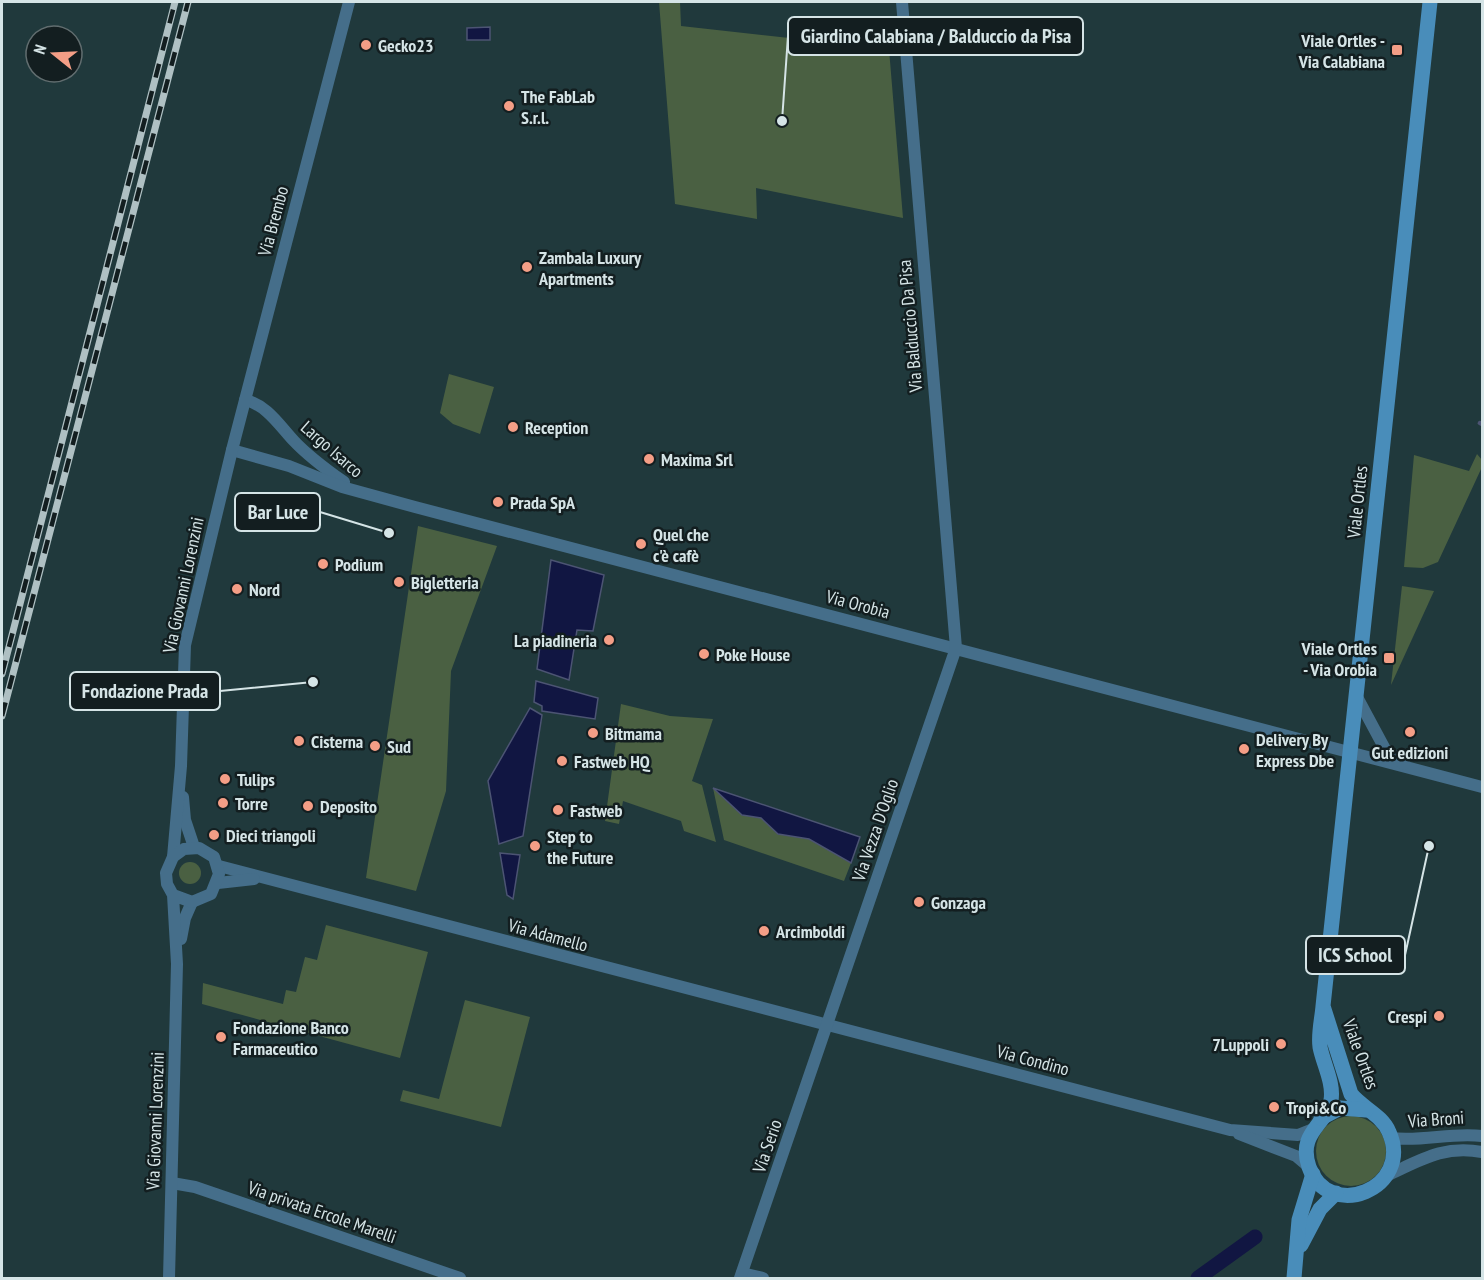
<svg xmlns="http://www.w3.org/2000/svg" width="1484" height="1280" font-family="'PT Sans Narrow',sans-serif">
<rect width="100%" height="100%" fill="#20393c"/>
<g fill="#4a6042">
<polygon points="659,2 680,2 681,26 889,49 903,218 756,188 757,219 675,204"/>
<polygon points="449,374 494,387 480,434 453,424 440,413"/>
<polygon points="1477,454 1482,460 1482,467 1438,562 1423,568 1404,567 1414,455 1469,471"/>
<polygon points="418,526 497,546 451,671 446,791 416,891 366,878"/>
<polygon points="1402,586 1434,591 1391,685"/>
<polygon points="621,704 670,716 713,719 692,781 702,785 716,842 684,831 681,821 623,801 619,824 605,821"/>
<polygon points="713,788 742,815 761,818 778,834 809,839 851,863 844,881 724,840"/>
<circle cx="190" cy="873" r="11"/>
<polygon points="326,925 428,952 400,1058 202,1004 203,983 283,1004 286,990 296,992 305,957 317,960"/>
<polygon points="465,1000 530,1017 501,1127 400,1101 403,1090 439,1099"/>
<circle cx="1351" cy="1151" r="35"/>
</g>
<g fill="#111642" stroke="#4c5473" stroke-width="1.5">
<polygon points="490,27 490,40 467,40 467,28"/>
<polygon points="551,560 604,575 593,631 577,630 569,680 537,669"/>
<polygon points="536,681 598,698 595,719 542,711 542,706 534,702"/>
<polygon points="530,708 542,715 523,836 499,844 488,781"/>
<polygon points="713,788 860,837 851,863 809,839 778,834 761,818 742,815"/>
<polygon points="500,853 520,855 513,899 507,895"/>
</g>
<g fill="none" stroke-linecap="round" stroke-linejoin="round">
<polyline stroke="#4c5473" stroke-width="4.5" points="1480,423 1482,424"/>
<polyline stroke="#111642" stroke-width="15" points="1198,1278 1255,1237"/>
<g stroke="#456e8a" stroke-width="12">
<path d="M245,400c22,5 34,25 49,41 15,16 33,29 50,41"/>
<polyline points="232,450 289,466 342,487 415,507 1482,787"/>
<polyline points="1356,695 1385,749 1404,764"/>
<polyline points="183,797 185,820 194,847"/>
<polyline points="173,857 181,766 185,645 232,450 349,2"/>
<polyline points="219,866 1230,1130 1298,1135 1313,1129"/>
<polyline points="218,883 254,879"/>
<polyline points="181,939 185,918 192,902"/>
<polyline points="1239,1134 1296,1156 1309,1167"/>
<path d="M1391,1138c31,4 61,-6 91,-2"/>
<path d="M1386,1176c35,-16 57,-31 96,-24"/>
<polyline points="172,1183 195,1187 460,1278"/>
<polyline points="742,1273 763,1278"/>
<polyline points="169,1278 177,964 173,895 167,884 166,873 173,857 184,849 199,848 214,857 219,874 211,894 192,902 173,895"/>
<polyline points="740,1278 956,648 902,2"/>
</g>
<g stroke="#498dba" stroke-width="15">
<path d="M1323,1006l28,88c11,14 31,21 38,38 25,56 -60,91 -80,35 -12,-35 18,-42 22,-67 3,-17 -8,-37 -11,-53 -2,-13 2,-28 3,-41l107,-1004"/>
<polyline points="1321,1118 1340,1108 1366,1110"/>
<polyline points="1301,1245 1320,1209 1336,1193"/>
<polyline points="1294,1278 1299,1220 1313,1174"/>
</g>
<g stroke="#afc0c3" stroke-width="7">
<g id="rail">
<polyline points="2,674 175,2"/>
<polyline points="2,716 188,2"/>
</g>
</g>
<use href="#rail" stroke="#131e20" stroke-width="4.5" stroke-dasharray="14" stroke-linecap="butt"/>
</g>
<g fill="#f49e86" stroke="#131e20" stroke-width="2">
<circle cx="366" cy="45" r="6"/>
<rect x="1391" y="44" width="12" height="12" rx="3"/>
<circle cx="509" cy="106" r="6"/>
<circle cx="527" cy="267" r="6"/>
<circle cx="513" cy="427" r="6"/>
<circle cx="649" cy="459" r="6"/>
<circle cx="498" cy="502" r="6"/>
<circle cx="641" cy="544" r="6"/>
<circle cx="323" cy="564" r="6"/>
<circle cx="399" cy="582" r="6"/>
<circle cx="237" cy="589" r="6"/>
<circle cx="609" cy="640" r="6"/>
<circle cx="704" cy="654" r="6"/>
<rect x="1383" y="652" width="12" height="12" rx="3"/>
<circle cx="1410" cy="732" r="6"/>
<circle cx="593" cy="733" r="6"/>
<circle cx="299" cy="741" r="6"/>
<circle cx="375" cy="746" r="6"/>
<circle cx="1244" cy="749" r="6"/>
<circle cx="562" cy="761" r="6"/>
<circle cx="225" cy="779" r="6"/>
<circle cx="223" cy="803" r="6"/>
<circle cx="308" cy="806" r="6"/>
<circle cx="558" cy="810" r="6"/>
<circle cx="214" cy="835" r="6"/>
<circle cx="535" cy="846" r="6"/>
<circle cx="919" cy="902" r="6"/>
<circle cx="764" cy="931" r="6"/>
<circle cx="1439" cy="1016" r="6"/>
<circle cx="221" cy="1037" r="6"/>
<circle cx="1281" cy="1044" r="6"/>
<circle cx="1274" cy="1107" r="6"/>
</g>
<g text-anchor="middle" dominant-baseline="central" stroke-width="5" stroke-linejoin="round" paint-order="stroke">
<g font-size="18" font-weight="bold" fill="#d5e4e6" stroke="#131e20" text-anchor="start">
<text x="1385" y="40" text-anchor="end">Viale Ortles -<tspan x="1385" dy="21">Via Calabiana</tspan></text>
<text x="378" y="45">Gecko23</text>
<text x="521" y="96">The FabLab<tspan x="521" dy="21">S.r.l.</tspan></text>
<text x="539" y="257">Zambala Luxury<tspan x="539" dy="21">Apartments</tspan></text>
<text x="525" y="427">Reception</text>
<text x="661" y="459">Maxima Srl</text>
<text x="510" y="502">Prada SpA</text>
<text x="653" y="534">Quel che<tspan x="653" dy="21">c'è cafè</tspan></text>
<text x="335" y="564">Podium</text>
<text x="411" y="582">Bigletteria</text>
<text x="249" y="589">Nord</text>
<text x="597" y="640" text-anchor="end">La piadineria</text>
<text x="1377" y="648" text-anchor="end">Viale Ortles<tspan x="1377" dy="21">- Via Orobia</tspan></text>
<text x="716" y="654">Poke House</text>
<text x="605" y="733">Bitmama</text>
<text x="1256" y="739">Delivery By<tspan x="1256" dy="21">Express Dbe</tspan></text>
<text x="311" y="741">Cisterna</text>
<text x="387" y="746">Sud</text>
<text x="1410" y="752" text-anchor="middle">Gut edizioni</text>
<text x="574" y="761">Fastweb HQ</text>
<text x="237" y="779">Tulips</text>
<text x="235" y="803">Torre</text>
<text x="320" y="806">Deposito</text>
<text x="570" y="810">Fastweb</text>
<text x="226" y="835">Dieci triangoli</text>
<text x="547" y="836">Step to<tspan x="547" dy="21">the Future</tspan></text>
<text x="931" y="902">Gonzaga</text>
<text x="776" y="931">Arcimboldi</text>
<text x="1427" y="1016" text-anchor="end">Crespi</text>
<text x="233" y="1027">Fondazione Banco<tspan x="233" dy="21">Farmaceutico</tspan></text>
<text x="1269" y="1044" text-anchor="end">7Luppoli</text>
<text x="1286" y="1107">Tropi&amp;Co</text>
</g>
<g font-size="18" fill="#d5e4e6" stroke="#131e20">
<text transform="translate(273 221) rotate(-75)">Via Brembo</text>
<text transform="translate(910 326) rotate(-95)">Via Balduccio Da Pisa</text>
<text transform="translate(332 449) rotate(41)">Largo Isarco</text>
<text transform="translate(1357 502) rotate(-84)">Viale Ortles</text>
<text transform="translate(183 585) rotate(-78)">Via Giovanni Lorenzini</text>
<text transform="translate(858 604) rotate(15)">Via Orobia</text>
<text transform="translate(875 830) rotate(-71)">Via Vezza D'Oglio</text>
<text transform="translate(548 935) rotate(15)">Via Adamello</text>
<text transform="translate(1361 1054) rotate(70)">Viale Ortles</text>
<text transform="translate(1033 1060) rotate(15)">Via Condino</text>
<text transform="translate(1436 1119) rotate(-4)">Via Broni</text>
<text transform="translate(155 1121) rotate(-88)">Via Giovanni Lorenzini</text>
<text transform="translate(767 1146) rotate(-71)">Via Serio</text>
<text transform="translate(322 1212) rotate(19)">Via privata Ercole Marelli</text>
</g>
</g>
<path fill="none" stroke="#d5e4e6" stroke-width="2" d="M782 121L788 36M389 533L320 512M313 682L220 691M1429 846L1405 955"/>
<g fill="#d5e4e6" stroke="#131e20" stroke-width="2">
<circle cx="782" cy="121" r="6"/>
<circle cx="389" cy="533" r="6"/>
<circle cx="313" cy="682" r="6"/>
<circle cx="1429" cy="846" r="6"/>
</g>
<g fill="#131e20" stroke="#d5e4e6" stroke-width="2">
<rect x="788" y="17" width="295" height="38" rx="6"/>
<rect x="235" y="493" width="85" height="38" rx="6"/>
<rect x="70" y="672" width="150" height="38" rx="6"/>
<rect x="1306" y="936" width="99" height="38" rx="6"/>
</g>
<g font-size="20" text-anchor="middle" font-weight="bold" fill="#d5e4e6">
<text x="936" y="43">Giardino Calabiana / Balduccio da Pisa</text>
<text x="278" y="519">Bar Luce</text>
<text x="145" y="698">Fondazione Prada</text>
<text x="1355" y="962">ICS School</text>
</g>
<rect width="1484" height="1280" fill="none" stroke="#d5e4e6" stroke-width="6"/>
<g transform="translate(54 54) rotate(288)"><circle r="28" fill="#131e20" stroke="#616d6f" stroke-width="1.5"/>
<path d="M0-4.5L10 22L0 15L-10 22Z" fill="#f49e86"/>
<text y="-9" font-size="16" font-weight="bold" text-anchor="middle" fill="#d5e4e6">N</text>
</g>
</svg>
